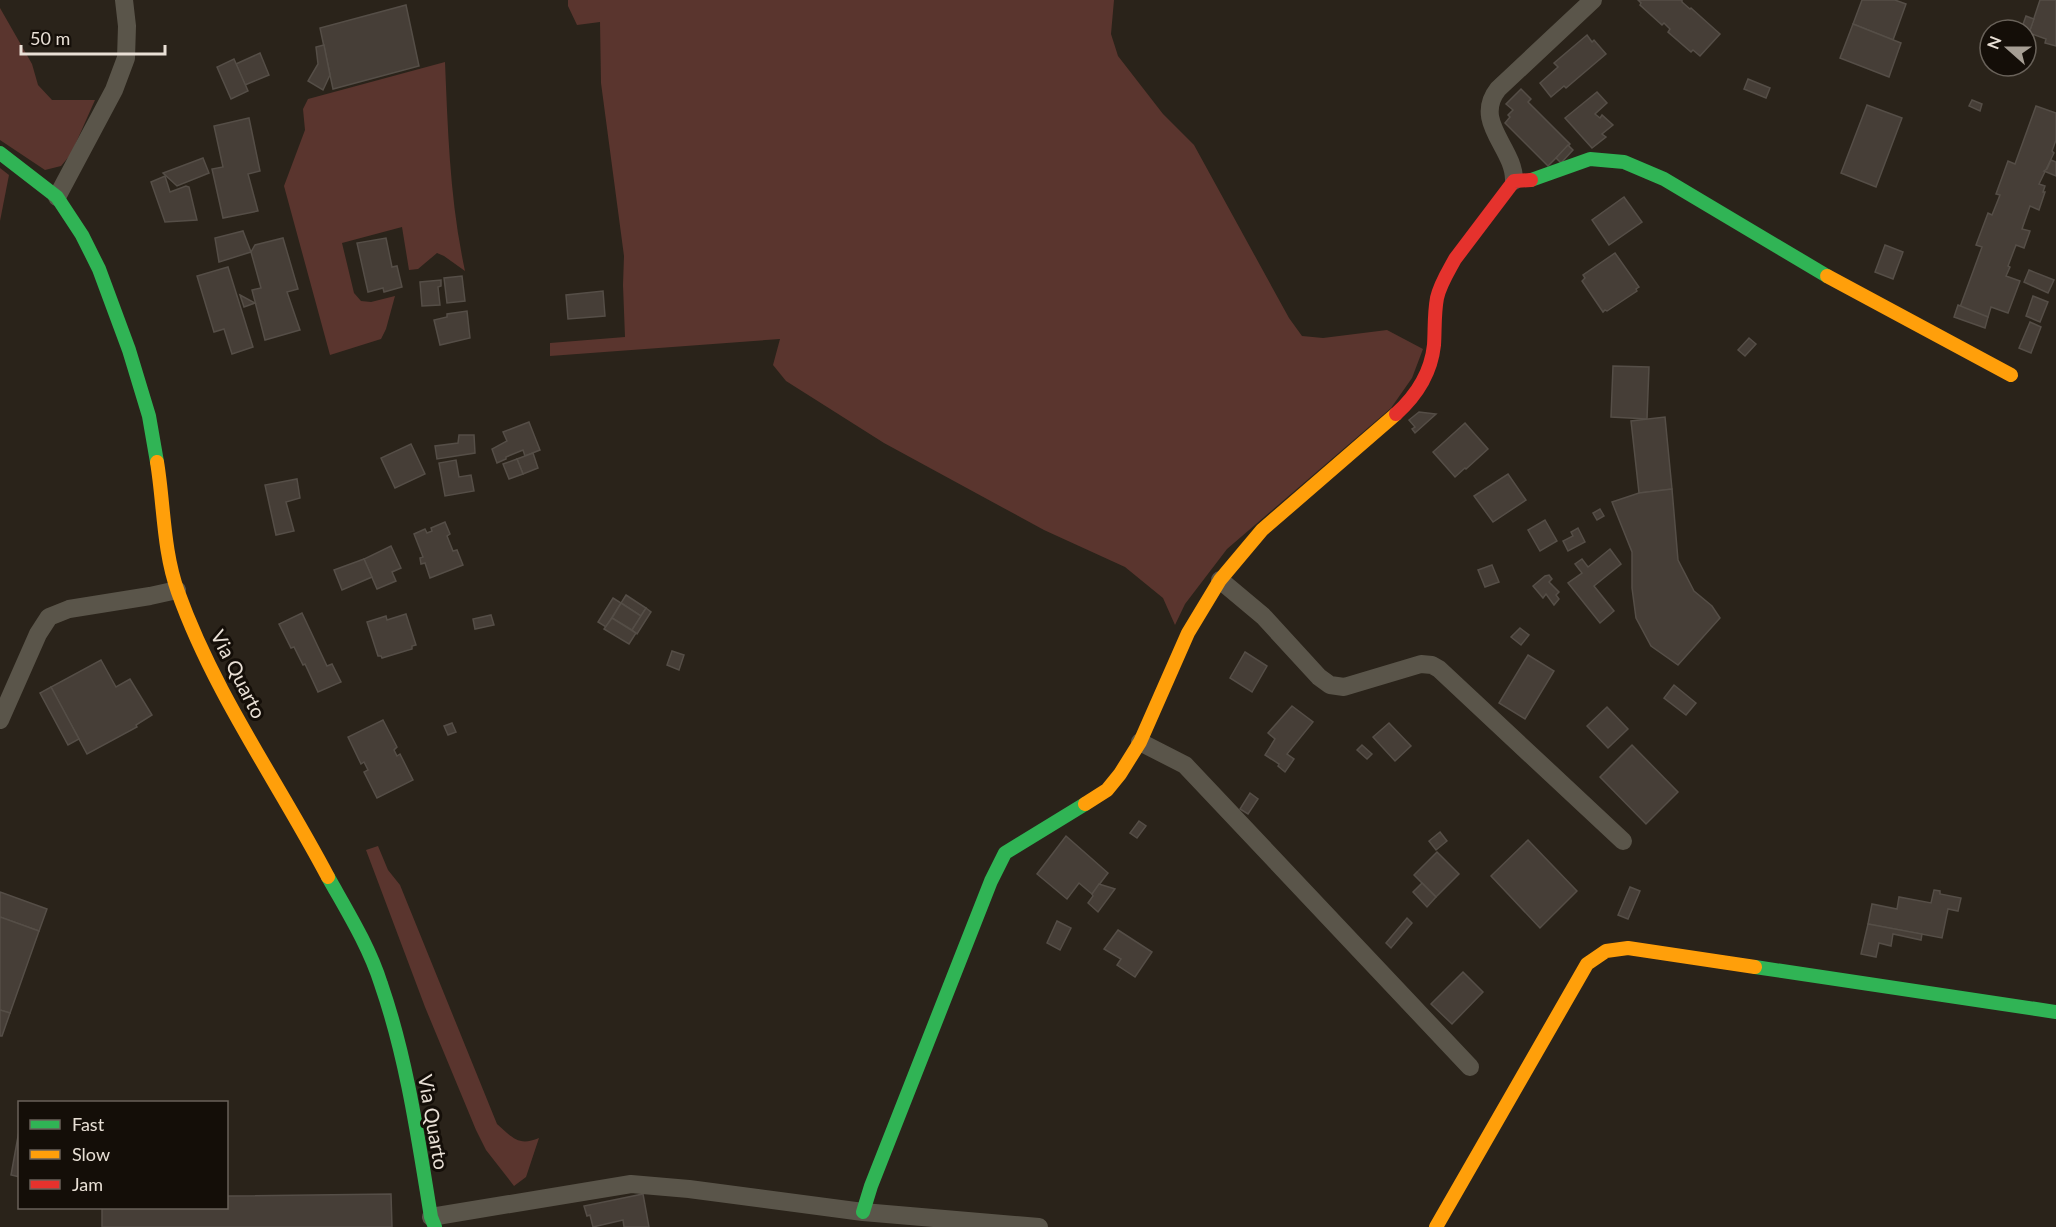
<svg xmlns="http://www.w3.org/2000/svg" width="2056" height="1227" font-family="Lato,sans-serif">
<rect width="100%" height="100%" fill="#2a231a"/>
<g fill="#5a352e">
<polygon points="568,0 1114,0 1111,34 1118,56 1163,114 1194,145 1289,318 1302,336 1323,338 1387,330 1423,349 1412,378 1391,408 1227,549 1185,604 1175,625 1163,598 1125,567 1044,530 884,443 786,381 773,365 780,339 550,356 550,343 625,337 623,285 624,256 601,83 600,22 577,25 568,6"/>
<polygon points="0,8 32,64 38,85 52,100 95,100 71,154 61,166 45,170 0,140"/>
<path d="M445,62c3,72 5,139 20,209l-21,-15 -7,-3 -19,16 -9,1 -7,-43 -60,16 12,50 7,8 10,1 24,-6 -9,33 -5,10 -51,16 -46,-169 21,-56 -2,-21 5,-10z"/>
<polygon points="0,168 9,175 0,221"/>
<path d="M378,846l10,24 12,15 97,239c15,13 21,23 42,14l-13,39 -12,9 -28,-36 -10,-20 -51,-123 -59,-157z"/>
</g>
<g fill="#463e37" stroke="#554e47" stroke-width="1.5">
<polygon points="1638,0 1682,0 1682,2 1690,9 1691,8 1720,34 1700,56 1693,50 1691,52 1668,32 1670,29 1664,23 1662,25 1640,5 1641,3"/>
<polygon points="1862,0 1895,0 1906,4 1893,40 1853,24"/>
<polygon points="2040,0 2056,0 2056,46 2045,43 2046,39 2029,33"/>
<polygon points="406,5 419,66 333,89 320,28"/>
<polygon points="2026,16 2034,19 2029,33 2026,30 2021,30"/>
<polygon points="1853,24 1901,43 1889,77 1840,58"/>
<polygon points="1587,35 1592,42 1594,40 1606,54 1566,88 1564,86 1551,97 1540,83 1558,67 1554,63"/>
<polygon points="324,45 330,75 323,90 308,81 318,64 316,47"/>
<polygon points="260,53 269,75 245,85 236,64"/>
<polygon points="234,59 248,91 231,99 217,67"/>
<polygon points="1748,79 1770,88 1766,98 1744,89"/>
<polygon points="1521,89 1531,99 1528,102 1570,144 1548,166 1505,123 1510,117 1508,115 1513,110 1506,104"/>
<polygon points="1597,92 1607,103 1595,114 1600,118 1602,115 1613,125 1602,134 1606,137 1592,148 1565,118"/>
<polygon points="1972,100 1982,104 1980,111 1969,106"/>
<polygon points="1867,105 1902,118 1876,187 1841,173"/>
<polygon points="2036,106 2056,113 2056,140 2052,151 2054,153 2039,184 2045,186 2043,192 2045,192 2039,210 2030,206 2022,229 2030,231 2024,248 2016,245 2008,266 2010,267 2006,276 2020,281 2008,313 1991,307 1988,317 1960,307 1982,247 1976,245 1988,213 1992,215 2000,195 1996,194 2008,161 2015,164"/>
<polygon points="249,118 260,171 248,174 258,211 223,218 212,169 223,167 214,126"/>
<polygon points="1568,145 1573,150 1561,163 1556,158"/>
<polygon points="203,158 209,173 177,186 163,173"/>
<polygon points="2051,160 2056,162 2056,176 2044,171 2047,169"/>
<polygon points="165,176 170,192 186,186 189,187 197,220 165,222 151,182"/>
<polygon points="1624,197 1642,222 1609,245 1592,220"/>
<polygon points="243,231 251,252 219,262 215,238"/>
<polygon points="283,238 298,289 287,292 300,330 265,340 252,290 261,288 251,252 255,245"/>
<polygon points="386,238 392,267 397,266 402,287 384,292 383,288 368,292 357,243"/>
<polygon points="1885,245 1903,252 1893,279 1875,272"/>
<polygon points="1615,253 1639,287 1636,289 1637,291 1607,311 1605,310 1603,312 1582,281 1585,278 1583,275"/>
<polygon points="228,267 253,347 232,354 224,329 214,332 197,276"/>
<polygon points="2029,270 2054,280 2048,293 2024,282"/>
<polygon points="462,276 465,301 447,303 444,278"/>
<polygon points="441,280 441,286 438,287 440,305 422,306 420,282"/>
<polygon points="603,291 605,316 568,319 566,295"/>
<polygon points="240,295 255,303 244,307"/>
<polygon points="2033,296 2048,302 2040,322 2026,316"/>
<polygon points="1958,305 1988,317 1985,328 1954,317"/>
<polygon points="467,311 470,338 440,345 434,320 447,317 447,314"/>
<polygon points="2030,322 2041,327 2031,353 2019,348"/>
<polygon points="1749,338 1756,344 1745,356 1738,350"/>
<polygon points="1613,366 1649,367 1647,419 1611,417"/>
<polygon points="1419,412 1436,414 1415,433 1412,429 1415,427 1409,420"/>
<polygon points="1665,417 1672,489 1639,493 1631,421"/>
<polygon points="529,422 540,450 525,456 523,450 506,457 506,459 497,463 492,449 507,441 503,432"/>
<polygon points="1465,423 1488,449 1466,469 1465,468 1455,477 1433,452"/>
<polygon points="459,435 474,435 475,453 437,459 435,446 458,443"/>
<polygon points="411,444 425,474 395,488 381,458"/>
<polygon points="533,453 538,468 523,474 517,459"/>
<polygon points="517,459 523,474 509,479 503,464"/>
<polygon points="456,460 459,477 471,475 474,491 445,496 439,463"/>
<polygon points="1508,474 1526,500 1493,522 1474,496"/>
<polygon points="297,479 300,498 286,502 294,531 276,535 265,485"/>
<polygon points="1672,489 1678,560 1694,591 1712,606 1720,618 1678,665 1651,646 1636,618 1632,588 1632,552 1612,502 1639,493"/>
<polygon points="1600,509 1604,516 1597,520 1593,513"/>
<polygon points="1545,520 1557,541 1540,551 1528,530"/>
<polygon points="445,522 450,534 447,536 453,551 457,550 463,565 430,578 425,563 421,564 420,558 423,557 414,534 425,529 427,533 432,531 431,528"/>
<polygon points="1578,528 1585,542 1568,551 1563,541 1573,536 1571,532"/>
<polygon points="391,546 401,568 392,572 396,581 377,589 364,559"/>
<polygon points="1610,549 1621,564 1594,586 1614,611 1600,623 1568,583 1582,573 1575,564 1582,559 1588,567"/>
<polygon points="364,559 372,577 342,590 334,570"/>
<polygon points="1492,565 1499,582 1485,587 1478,570"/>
<polygon points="1549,575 1552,579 1549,582 1559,592 1556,595 1559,599 1554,605 1546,594 1543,598 1533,586 1545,576"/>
<polygon points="626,595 646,608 641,616 621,603"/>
<polygon points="613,598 621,603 606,627 598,622"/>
<polygon points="621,603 641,616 632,630 612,618"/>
<polygon points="646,608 651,612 637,634 632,630"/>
<polygon points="302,613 327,666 332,664 341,682 318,692 305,664 303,665 294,647 291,648 279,624"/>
<polygon points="406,614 416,645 412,646 412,649 382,658 381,656 378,656 367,622 386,616 387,620"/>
<polygon points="491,615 494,625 475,629 473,619"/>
<polygon points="612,618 636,633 629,644 604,629"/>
<polygon points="1520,628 1529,635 1521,645 1511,637"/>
<polygon points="672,651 684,655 679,670 667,665"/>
<polygon points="1245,652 1267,666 1252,692 1230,678"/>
<polygon points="1528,655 1554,671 1525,719 1499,703"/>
<polygon points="101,660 116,687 130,679 152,715 136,725 137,727 87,754 51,687"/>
<polygon points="1674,685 1696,703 1686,715 1664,698"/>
<polygon points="51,687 79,739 68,745 40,693"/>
<polygon points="1292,706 1313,722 1287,754 1294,759 1285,772 1278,766 1279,764 1265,755 1275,739 1268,733"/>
<polygon points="1607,707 1628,729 1608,748 1587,726"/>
<polygon points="383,720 397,747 394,750 397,756 400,754 413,780 377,798 364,772 368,770 364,762 361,764 348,737"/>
<polygon points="452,723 456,732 448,735 444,726"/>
<polygon points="1389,723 1411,746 1395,761 1373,737"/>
<polygon points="1362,745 1372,754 1367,759 1357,750"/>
<polygon points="1632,745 1678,792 1646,824 1600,777"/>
<polygon points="1250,793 1258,799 1248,814 1240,809"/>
<polygon points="1139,821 1146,826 1137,838 1130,833"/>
<polygon points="1440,832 1447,841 1436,850 1429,841"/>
<polygon points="1066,836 1108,873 1092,894 1079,883 1067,899 1037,874"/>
<polygon points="1528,840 1577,891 1540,928 1491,876"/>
<polygon points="1437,852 1459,874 1436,897 1414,875"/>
<polygon points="1422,883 1436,897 1427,907 1413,892"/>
<polygon points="1099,884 1115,889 1098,912 1088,903 1093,896 1092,894"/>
<polygon points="1630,887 1640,891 1628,919 1618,915"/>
<polygon points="1934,890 1940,891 1940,894 1961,898 1958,911 1948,909 1942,938 1868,924 1872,904 1897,909 1899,897 1931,903"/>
<polygon points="0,892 47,909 39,931 0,917"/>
<polygon points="0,917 39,931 10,1013 0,1010"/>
<polygon points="1407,918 1412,923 1391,948 1386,943"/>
<polygon points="1057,921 1071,928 1060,950 1047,943"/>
<polygon points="1868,924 1922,934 1921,940 1893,934 1891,946 1879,943 1876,957 1861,954"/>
<polygon points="1118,930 1152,952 1135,977 1117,965 1121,959 1104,949"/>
<polygon points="1463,972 1483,992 1452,1024 1431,1004"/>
<polygon points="0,1010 10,1013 2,1036 0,1036"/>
<polygon points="19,1131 20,1131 20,1177 11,1175"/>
<polygon points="391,1194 392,1227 102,1227 102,1208 226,1208 226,1196"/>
<polygon points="643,1194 649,1227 624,1227 623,1220 593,1227 590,1215 587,1216 584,1206"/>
</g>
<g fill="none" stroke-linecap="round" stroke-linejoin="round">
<g stroke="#5a554a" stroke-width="18">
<path d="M1514,181c1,-33 -42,-59 -16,-92l95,-89"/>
<polyline points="57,197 114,90 126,58 127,26 124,0"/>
<polyline points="1220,580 1263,616 1319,677 1330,685 1344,687 1421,664 1432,665 1439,669 1623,841"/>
<polyline points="0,720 38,634 49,617 69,609 150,596 177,590"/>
<polyline points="1140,742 1185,765 1470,1067"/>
<polyline points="431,1217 631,1184 689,1189 863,1212 1039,1227"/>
</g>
<g stroke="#30b455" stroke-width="14">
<polyline points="0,153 57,197 82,235 99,269 129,350 149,416 157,462"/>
<polyline points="1531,180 1590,159 1624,162 1664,179 1827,276"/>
<path d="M328,877c19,34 41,69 53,107 26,75 37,154 50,233l4,10"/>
<polyline points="1755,967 2056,1012"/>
<polyline points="863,1212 871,1186 991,881 1005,853 1085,804"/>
</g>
<g stroke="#ff9f0a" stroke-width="14">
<polyline points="1827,276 2011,375"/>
<path d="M157,462c7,42 6,89 21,130 36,101 100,190 150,285"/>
<polyline points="1085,804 1107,790 1120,774 1140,742 1188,633 1220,580 1262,530 1396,414"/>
<polyline points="1436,1227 1587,964 1606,951 1628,948 1755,967"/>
</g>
<path stroke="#e5322d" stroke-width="14" d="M1396,414c20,-18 35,-41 38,-69 1,-15 0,-31 3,-47 3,-14 11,-26 18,-39l59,-78 17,-1"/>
</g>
<g text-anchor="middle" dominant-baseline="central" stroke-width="6" stroke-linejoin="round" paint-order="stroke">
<g font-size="20" fill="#e9e0d6" stroke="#140e08">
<text transform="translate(239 674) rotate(63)">Via Quarto</text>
<text transform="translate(434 1122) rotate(80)">Via Quarto</text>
</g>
</g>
<rect x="18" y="1101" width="210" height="108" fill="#140e08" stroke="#69625a" stroke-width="1.5"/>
<rect x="30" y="1120" width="30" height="9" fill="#30b455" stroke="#69625a" stroke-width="1.5"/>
<text x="72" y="1131" font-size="18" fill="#e9e0d6">Fast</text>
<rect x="30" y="1150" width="30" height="9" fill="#ff9f0a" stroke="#69625a" stroke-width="1.5"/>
<text x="72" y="1161" font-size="18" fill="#e9e0d6">Slow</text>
<rect x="30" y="1180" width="30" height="9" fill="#e5322d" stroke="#69625a" stroke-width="1.5"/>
<text x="72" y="1191" font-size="18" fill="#e9e0d6">Jam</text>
<g transform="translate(2008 48) rotate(291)"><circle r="28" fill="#140e08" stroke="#69625a" stroke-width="1.5"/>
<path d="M0-4.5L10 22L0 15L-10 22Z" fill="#a69e94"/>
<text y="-9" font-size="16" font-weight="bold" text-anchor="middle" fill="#e9e0d6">N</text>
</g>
<path d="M21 45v9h144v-9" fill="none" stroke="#e9e0d6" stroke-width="3"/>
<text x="30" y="45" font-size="18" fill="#e9e0d6" stroke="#140e08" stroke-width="4.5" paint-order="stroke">50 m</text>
</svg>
